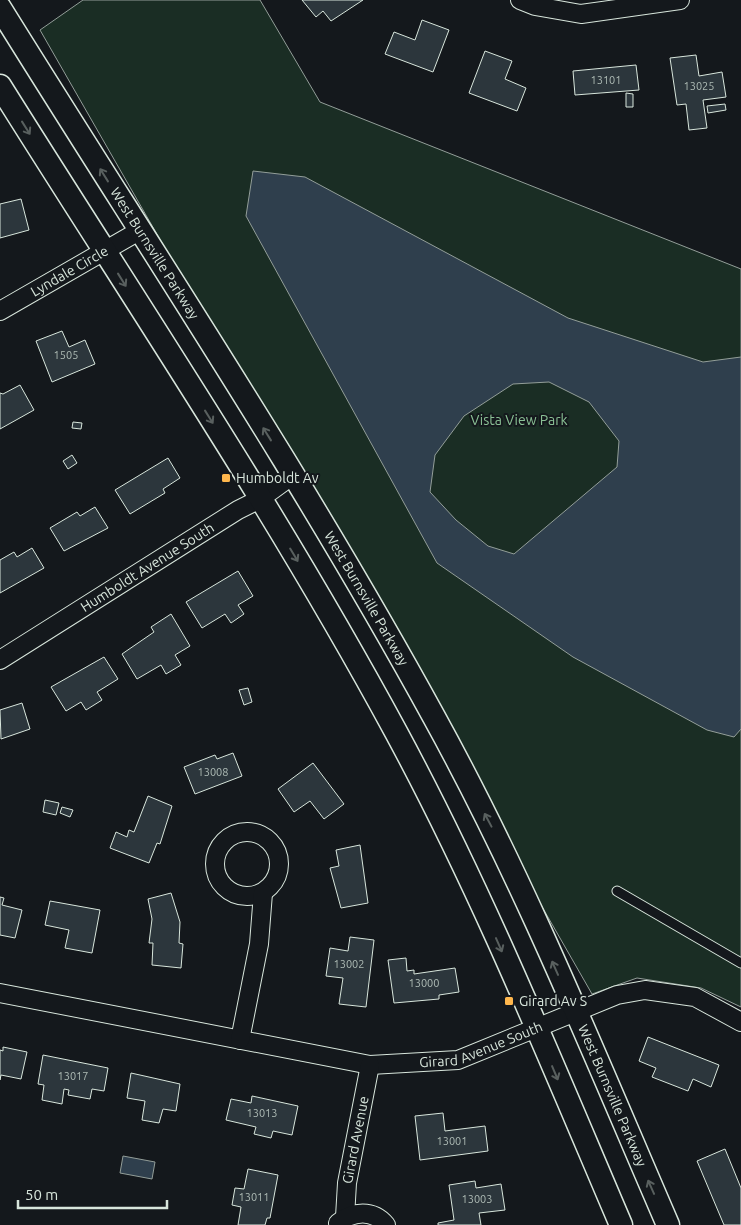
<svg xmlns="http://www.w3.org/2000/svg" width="741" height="1225" font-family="Ubuntu,sans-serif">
<rect width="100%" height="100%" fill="#14181c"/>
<polygon fill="#1a2d24" stroke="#939e99" points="83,0 260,0 320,102 741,269 741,1007 701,988 637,978 592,994 40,30"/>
<g fill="#2f3f4d" stroke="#939e99" fill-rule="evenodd">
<path d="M253,171l52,6 263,141 135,44 38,-5v372l-7,8 -27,-7 -134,-73 -136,-94 -191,-347zM549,382l40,20 30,39 -2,26 -103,87 -26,-8 -32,-26 -26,-28 5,-37 29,-39 49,-32z"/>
<polygon points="123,1156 155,1162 152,1179 120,1173"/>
</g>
<g fill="#2c363c" stroke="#d8e6dc">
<polygon points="302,0 363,0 331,21 323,11 316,17"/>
<polygon points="422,20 449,30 433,72 385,54 394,32 415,40"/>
<polygon points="485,51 512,61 505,79 526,88 517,111 469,93"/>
<polygon points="696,55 699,76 722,72 726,97 703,100 707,128 689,130 686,104 677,105 670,58"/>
<polygon points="636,65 639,90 575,95 573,71"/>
<polygon points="626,93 633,94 633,107 626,107"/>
<polygon points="725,104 726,110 708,113 707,106"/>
<polygon points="21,199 29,230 0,238 0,204"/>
<polygon points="62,331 69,347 85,340 95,364 52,382 36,341"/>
<polygon points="20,385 34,410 0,429 0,393 3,394"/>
<polygon points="73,422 82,423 81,429 72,428"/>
<polygon points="72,455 77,463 68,469 63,461"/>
<polygon points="168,458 180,478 163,489 165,493 130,514 115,490"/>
<polygon points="95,507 108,528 64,551 50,528 77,512 80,516"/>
<polygon points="32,548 44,568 0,593 0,560 14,552 17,557"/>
<polygon points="238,571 253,596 238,605 244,614 231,623 225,614 202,628 186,602"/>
<polygon points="171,614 190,646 175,655 181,665 166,674 161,665 137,679 122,654 154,632 151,627"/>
<polygon points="104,657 118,679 97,692 102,700 86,710 81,702 66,711 51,687"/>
<polygon points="248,688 252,702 244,705 239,690"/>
<polygon points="22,703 30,729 1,739 0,710"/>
<polygon points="233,753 242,776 195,794 184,767 215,755 217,759"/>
<polygon points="313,763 344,804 324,819 310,801 294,812 278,789"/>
<polygon points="148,796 172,806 160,844 157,843 149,863 110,848 116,832 127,837 129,830 134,832"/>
<polygon points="45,800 59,803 56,815 43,812"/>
<polygon points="62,807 73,810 70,817 60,813"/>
<polygon points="360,845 368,903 341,908 330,868 339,866 336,850"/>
<polygon points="171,893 180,922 179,943 183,944 181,968 152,965 153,943 149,943 152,919 148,899"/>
<polygon points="0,897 4,898 2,905 22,910 15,938 0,935"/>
<polygon points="50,901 100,910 92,953 65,948 69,930 45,925"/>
<polygon points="350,937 374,940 366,1007 339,1004 343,978 326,976 330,948 348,951"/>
<polygon points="406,958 407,971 414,970 414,974 455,968 459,992 439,995 439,999 394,1003 388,960"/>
<polygon points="648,1037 719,1065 711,1087 693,1079 688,1091 652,1077 656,1068 639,1061"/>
<polygon points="3,1047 27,1052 21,1079 1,1075 0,1080 0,1050 3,1051"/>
<polygon points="43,1055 108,1068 104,1091 92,1089 90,1099 68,1095 69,1090 64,1089 62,1104 42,1100 44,1085 38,1084"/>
<polygon points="131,1073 180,1084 176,1111 163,1109 159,1123 142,1120 145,1101 127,1098"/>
<polygon points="252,1096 298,1106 292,1135 273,1131 271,1138 254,1134 256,1127 226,1120 231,1099 251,1103"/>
<polygon points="443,1113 445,1131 485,1126 488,1151 420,1160 415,1116"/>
<polygon points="725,1149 741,1188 741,1225 724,1225 697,1161"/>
<polygon points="248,1169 278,1175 270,1218 267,1218 265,1225 238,1225 241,1207 232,1205 235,1188 244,1189"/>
<polygon points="475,1181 476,1188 501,1184 505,1210 479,1213 481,1225 438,1225 438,1223 454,1220 449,1185"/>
</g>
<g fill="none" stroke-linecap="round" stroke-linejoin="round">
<g stroke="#d8e6dc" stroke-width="11">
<polyline id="service" points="617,891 741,963"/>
</g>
<g stroke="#d8e6dc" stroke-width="20">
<g id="minor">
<polyline points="520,0 535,6 581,14 680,0"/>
<path id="s1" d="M0,311l139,-80"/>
<path id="s2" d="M0,660l238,-150 22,-11 33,-24"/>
<circle cx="247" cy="864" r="32"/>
<path id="s3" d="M0,993l370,72 88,-5 159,-65 28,-5 50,7 46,25"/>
<polyline points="240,1040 259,944 263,893"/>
<path id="s4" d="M345,1217l2,-34 23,-118"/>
<path d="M338,1223c15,-12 35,-14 48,2"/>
</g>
</g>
<g stroke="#d8e6dc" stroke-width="25">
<g id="tertiary">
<path id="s5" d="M0,8c146,235 301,466 434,709 90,163 160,337 234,508"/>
<path d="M0,86c134,214 276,424 396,646 86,159 154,327 225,493"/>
</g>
</g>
<use href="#service" stroke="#14181c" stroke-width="9"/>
<use href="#minor" stroke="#14181c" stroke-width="18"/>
<use href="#tertiary" stroke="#14181c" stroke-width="22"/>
</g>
<defs><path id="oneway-shaft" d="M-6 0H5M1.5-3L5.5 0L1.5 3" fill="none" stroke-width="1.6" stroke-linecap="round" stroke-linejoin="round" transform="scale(1.25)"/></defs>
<g stroke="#59605f">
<use href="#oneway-shaft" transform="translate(26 128) rotate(58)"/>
<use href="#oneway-shaft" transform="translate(104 175) rotate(-122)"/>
<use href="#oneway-shaft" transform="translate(122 280) rotate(58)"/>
<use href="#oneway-shaft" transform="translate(209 417) rotate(58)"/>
<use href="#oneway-shaft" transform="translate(267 434) rotate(-122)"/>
<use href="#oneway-shaft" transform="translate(294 555) rotate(59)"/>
<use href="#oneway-shaft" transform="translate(488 820) rotate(-118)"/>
<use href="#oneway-shaft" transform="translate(499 945) rotate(66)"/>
<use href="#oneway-shaft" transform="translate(555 968) rotate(-114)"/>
<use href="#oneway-shaft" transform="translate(555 1073) rotate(67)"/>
<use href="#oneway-shaft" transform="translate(651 1187) rotate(-114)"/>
</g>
<g fill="#ffb74d" stroke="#14181c" stroke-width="2">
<rect x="221" y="473" width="10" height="10" rx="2.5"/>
<rect x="504" y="996" width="10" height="10" rx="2.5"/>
</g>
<g text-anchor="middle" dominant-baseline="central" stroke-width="4" stroke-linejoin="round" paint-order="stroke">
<g font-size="11" fill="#adbab4">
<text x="606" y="80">13101</text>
<text x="699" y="86">13025</text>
<text x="66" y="355">1505</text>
<text x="213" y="772">13008</text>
<text x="349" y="964">13002</text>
<text x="424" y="983">13000</text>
<text x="73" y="1076">13017</text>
<text x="262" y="1113">13013</text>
<text x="452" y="1141">13001</text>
<text x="254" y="1197">13011</text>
<text x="477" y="1199">13003</text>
</g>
<g font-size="14" fill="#d8e6dc" stroke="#14181c">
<text stroke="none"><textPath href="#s5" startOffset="290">West Burnsville Parkway</textPath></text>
<text stroke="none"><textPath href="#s1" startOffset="80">Lyndale Circle</textPath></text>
<text stroke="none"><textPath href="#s2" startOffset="174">Humboldt Avenue South</textPath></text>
<text stroke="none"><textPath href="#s5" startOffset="695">West Burnsville Parkway</textPath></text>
<text stroke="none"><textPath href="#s3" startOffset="491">Girard Avenue South</textPath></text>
<text stroke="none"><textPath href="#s5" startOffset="1250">West Burnsville Parkway</textPath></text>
<text stroke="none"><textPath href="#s4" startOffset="78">Girard Avenue</textPath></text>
</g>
<g font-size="14" fill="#8ac095" stroke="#14181c">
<text x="519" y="420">Vista View Park</text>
</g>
<g font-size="14" fill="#d8e6dc" stroke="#14181c" text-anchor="start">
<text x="236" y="478">Humboldt Av</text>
<text x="519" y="1001">Girard Av S</text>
</g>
</g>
<path d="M18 1200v8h149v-8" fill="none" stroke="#d8e6dc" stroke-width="2.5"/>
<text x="25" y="1200" font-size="15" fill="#d8e6dc" stroke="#14181c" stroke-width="4" paint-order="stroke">50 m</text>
</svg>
